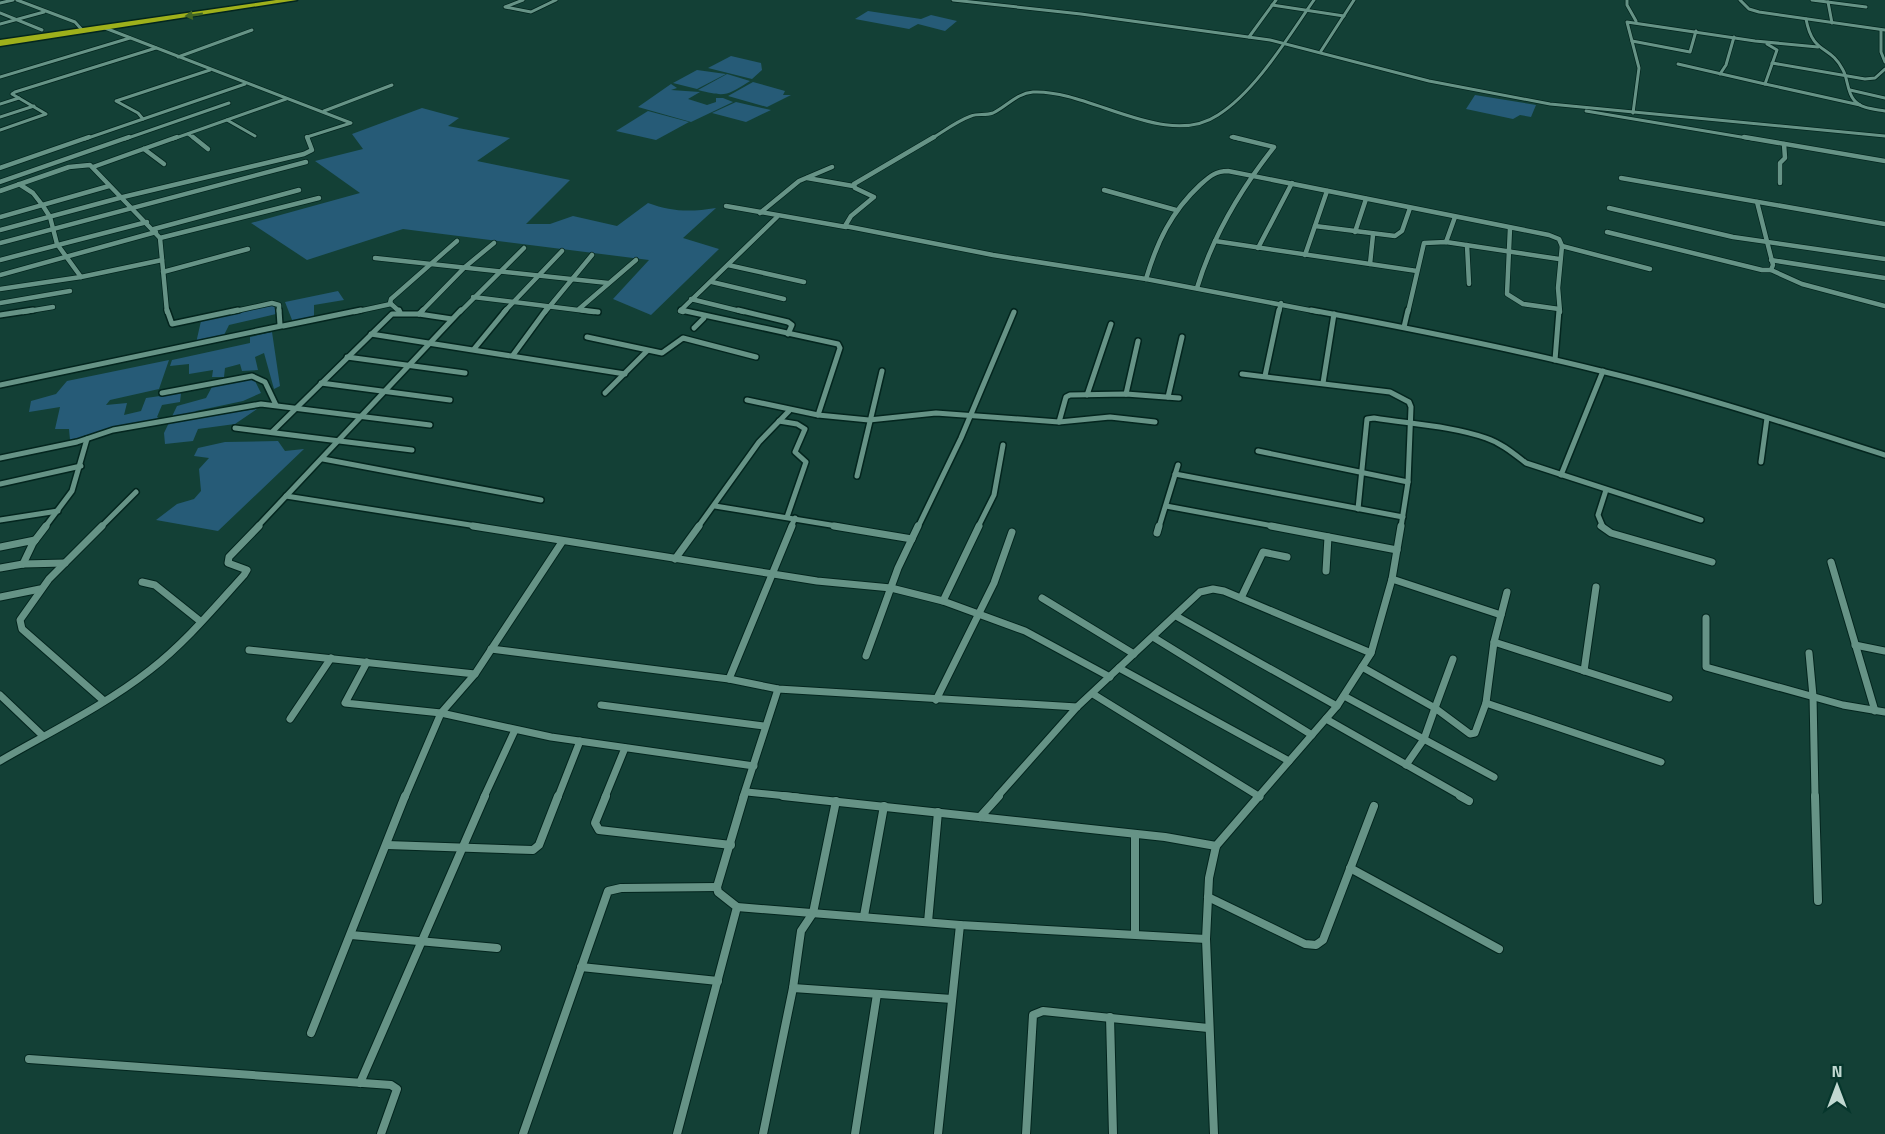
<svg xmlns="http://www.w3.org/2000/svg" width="1885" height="1134" font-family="'Titillium Web',sans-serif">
<rect width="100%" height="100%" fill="#134036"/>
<g fill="#265b77">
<polygon points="868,11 921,19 931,15 957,21 945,31 918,24 909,29 855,19"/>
<polygon points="731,56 761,63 762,70 752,79 708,68"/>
<polygon points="697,70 726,74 697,89 673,83"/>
<path d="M727,74l23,7c-24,15 -24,16 -52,9z"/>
<polygon points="753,82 785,91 783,95 791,95 767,107 728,96"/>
<polygon points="671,84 677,88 671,90 700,92 688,99 707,105 716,102 716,98 723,98 733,102 691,122 638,107"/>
<polygon points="1475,95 1536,105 1531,117 1520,115 1513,119 1466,109"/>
<polygon points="736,102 771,110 746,122 712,113"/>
<path d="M422,108l37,10 -11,8 62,12 -33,23 93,19 -44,44h24l23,-8 44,10 31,-23c24,9 43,9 68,5l-33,30 36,11 -68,66 -38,-16 36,-39 -246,-31 -96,31 -56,-37 109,-30 -45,-32 48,-12 -11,-15z"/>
<polygon points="648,111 689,122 656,140 616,131"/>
<polygon points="338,291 344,300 314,305 314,316 294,325 285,302"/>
<polygon points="273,302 276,314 229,325 222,339 196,343 201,321"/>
<polygon points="272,332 280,386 274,389 264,353 255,357 258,370 242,371 240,364 225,368 224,377 212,377 213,370 189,374 189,364 170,366 172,360 250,343 250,337"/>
<polygon points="169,360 159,389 110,400 106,405 127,403 124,415 141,411 146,398 181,393 180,402 162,405 157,417 165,422 70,440 69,429 55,429 60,407 29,412 31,401 56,394 67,381"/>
<polygon points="254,379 261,393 243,401 196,411 193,417 257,409 235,424 198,429 193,441 165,444 164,433 177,406 206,398 213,385"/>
<polygon points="278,441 285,451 304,449 218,531 156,520 177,504 194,499 201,491 199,469 209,458 194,456 198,448 225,442"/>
</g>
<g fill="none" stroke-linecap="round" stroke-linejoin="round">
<g stroke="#03251e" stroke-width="4.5">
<g id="minor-far4">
<polyline points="17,0 75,22 83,31"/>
<polyline points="523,0 505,7 531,12 556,0"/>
<polyline points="953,0 1081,14 1270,40 1429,81 1550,104 1885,136"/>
<polyline points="1627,0 1627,5 1636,21"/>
<polyline points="1740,0 1749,9 1759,12 1885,30"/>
<polyline points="1812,0 1866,7"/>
<polyline points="1828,2 1832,23"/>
<polyline points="0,3 13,0"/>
<polyline points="1272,5 1344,16"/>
<polyline points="0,13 42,30"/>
<path d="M1806,19c7,37 24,25 37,51 5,9 4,22 11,30 7,9 21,9 31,11"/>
<polyline points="0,24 44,12"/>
<polyline points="105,28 351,123 307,137 308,139"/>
<polyline points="1881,30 1881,52 1885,62"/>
<polyline points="1249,37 1276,0"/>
<polyline points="1632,41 1690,52 1696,31"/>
<polyline points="1767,44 1777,50 1765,84 1860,105"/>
<polyline points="1321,51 1354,0"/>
<polyline points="178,57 252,30"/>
<polyline points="1772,63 1865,79 1875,78 1885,69"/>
<polyline points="1678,64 1765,84"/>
<polyline points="1720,74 1726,65 1734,37"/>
<polyline points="0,77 130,38"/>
<polyline points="1850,90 1885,98"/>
<polyline points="0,104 19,98"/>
<polyline points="324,111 392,85"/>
<polyline points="1586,111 1753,139"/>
<polyline points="1633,113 1639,68 1627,22 1755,41 1818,47"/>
<polyline points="0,117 34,106"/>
<polyline points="143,119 138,113 116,101 210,70"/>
<polyline points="227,120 255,136"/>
<polyline points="0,130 46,114 12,94 15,92 156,48"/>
<polyline points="188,134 195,139"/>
<polyline points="1231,137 1239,139"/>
<polyline points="85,139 245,84"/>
<polyline points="125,139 229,103"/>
<polyline points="173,139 286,99"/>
<path d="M931,139c13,-8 26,-18 40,-23 7,-3 14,0 22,-3 13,-6 24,-20 40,-21 56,-3 133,58 185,23 38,-24 70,-78 96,-115"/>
</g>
</g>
<g stroke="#03251e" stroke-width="6">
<g id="minor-far3">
<polyline points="193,137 208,149"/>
<polyline points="934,137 854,184 855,188 874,197 851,216 845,226 993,255 1146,279 1319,312"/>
<polyline points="1744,137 1885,161"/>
<polyline points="144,149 164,164"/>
<polyline points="93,167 177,137"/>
<polyline points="0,168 89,137"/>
<polyline points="807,178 853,186"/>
<polyline points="1621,178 1885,224"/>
<polyline points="0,182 129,137"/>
<polyline points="1780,183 1780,163 1785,158 1784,144"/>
<polyline points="19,184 33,193 43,206 50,217 57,244 81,277"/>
<polyline points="1104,190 1176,210"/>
<polyline points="0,191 69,167 90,165 160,238 167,312"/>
<polyline points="726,206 846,227"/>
<polyline points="1609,208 1733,237 1885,259"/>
<polyline points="760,213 799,181 832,167"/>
<polyline points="0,217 109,186"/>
<polyline points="1315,226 1395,236 1402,231 1410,208"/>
<polyline points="1510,228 1507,294 1523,304 1559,309"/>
<polyline points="154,229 299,190"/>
<polyline points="0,230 123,197 304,154 312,150 307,137"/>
<polyline points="1355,232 1366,199"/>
<polyline points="1607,232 1762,270 1771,270 1773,265 1757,202"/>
<polyline points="160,238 319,198"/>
<polyline points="1215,241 1417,271"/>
<polyline points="1446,242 1455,217"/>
<polyline points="0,243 306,162"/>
<polyline points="1467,245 1469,284"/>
<polyline points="1562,246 1650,269"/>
<polyline points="1258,248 1292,183"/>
<polyline points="1305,255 1327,191"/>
<polyline points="375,258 608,283"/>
<polyline points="0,260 147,222"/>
<polyline points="1771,260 1885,278"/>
<polyline points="1370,264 1373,235"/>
<polyline points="728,265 804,282"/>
<polyline points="1771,270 1802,284 1885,306"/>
<polyline points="163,272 248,249"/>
<polyline points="0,275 156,232"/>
<path d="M1146,279c11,-37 25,-67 54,-94 9,-8 15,-14 28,-14l321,64 10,4 3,7 -4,42 2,24"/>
<polyline points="712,282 784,299"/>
<path d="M1197,288c16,-53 43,-98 77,-141l-41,-10"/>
<polyline points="0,289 81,277 162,260"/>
<polyline points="473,297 594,312"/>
<polyline points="691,299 744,312"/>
<polyline points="0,303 70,291"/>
<polyline points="579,309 636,260"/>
<polyline points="23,312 53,307"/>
<polyline points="231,312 272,303 279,305 279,312"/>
<polyline points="354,312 391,304"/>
<polyline points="400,312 390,303 391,299 457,241"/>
<polyline points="421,312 465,267 494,243"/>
<polyline points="460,312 524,248"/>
<polyline points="504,312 562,251"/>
<polyline points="545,312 592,255"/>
<polyline points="683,312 680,311 777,217"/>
<polyline points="1279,312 1281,303"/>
<polyline points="1408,312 1424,243 1446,242 1559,259"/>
</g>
</g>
<g stroke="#03251e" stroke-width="8">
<g id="minor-far2">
<polyline points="167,310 172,324 238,310"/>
<polyline points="279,310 280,325 283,326 361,310"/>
<polyline points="399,310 400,313"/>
<polyline points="582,310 598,312"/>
<polyline points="681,310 838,344 840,348 818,415 869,420 936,413 1059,422 1110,417 1155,422"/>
<polyline points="738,310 788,322 792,325 788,334"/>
<path d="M1311,310c97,18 194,37 290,61 96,23 190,54 284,84"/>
<polyline points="419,314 423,310"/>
<polyline points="0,315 33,310"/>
<polyline points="1404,327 1408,310"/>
<polyline points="694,328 704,318"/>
<polyline points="371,334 625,374"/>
<polyline points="587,337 662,353 683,338 756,357"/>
<polyline points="474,349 506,310"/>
<polyline points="513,355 546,310"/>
<polyline points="347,357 465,373"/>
<polyline points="1555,360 1559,310"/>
<polyline points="1242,374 1390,392 1409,402 1411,407 1408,482 1401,527"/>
<polyline points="1265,376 1279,310"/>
<polyline points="321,383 450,400"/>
<polyline points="1323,383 1334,314"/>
<polyline points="0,385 281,326"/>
<polyline points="162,393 252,376 265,382 276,405"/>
<polyline points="605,393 647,351"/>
<polyline points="1126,394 1138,341"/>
<polyline points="1087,395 1111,324"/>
<polyline points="1168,397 1182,337"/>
<polyline points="747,400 818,415"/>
<polyline points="779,421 797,424 805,429 795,452 806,462 787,517"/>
<polyline points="1059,422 1066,397 1070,395 1126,394 1179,398"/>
<polyline points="235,428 412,450"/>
<polyline points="272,432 392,314 419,314 452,319"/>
<polyline points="1258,451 1408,482"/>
<polyline points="0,458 77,442 113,430 261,404 430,425"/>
<polyline points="323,459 541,500"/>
<polyline points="1761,462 1767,418"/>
<polyline points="1175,474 1403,517"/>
<polyline points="1561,475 1603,371"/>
<polyline points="857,476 882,371"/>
<polyline points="0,484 81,466"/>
<polyline points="286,496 483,527"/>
<polyline points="715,506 843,527"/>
<polyline points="1166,506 1279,527"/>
<path d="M1358,509l9,-90 7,-1c37,6 77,8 112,20 15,5 27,15 40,25l175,57"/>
<polyline points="0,520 58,511"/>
<polyline points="45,527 72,491 87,439"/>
<polyline points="101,527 136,492"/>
<polyline points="257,527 461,310"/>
<polyline points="698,527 759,442 789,411"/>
<polyline points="791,527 795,518"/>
<polyline points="918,527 961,438 1014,312"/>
<polyline points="978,527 994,495 1003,445"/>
<polyline points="1159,527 1178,465"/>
<polyline points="1603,527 1598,515 1606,490"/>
</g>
</g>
<g stroke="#03251e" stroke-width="9">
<g id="minor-far1">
<polyline points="102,526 49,579 20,620 22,629 104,701"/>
<polyline points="473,526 817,581 891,588 943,601"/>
<polyline points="834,526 912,539"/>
<polyline points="979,526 943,601 1025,631 1110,677"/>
<polyline points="1271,526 1397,550"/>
<polyline points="1601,526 1611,533 1712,562"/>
<polyline points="1157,533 1159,526"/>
<polyline points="0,547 35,540"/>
<polyline points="675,559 699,526"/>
<polyline points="1831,562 1875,711"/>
<polyline points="23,564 33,543 46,526"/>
<polyline points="0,568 23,564 65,563"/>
<polyline points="1326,571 1328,537"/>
<polyline points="1392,579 1501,615"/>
<polyline points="142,582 155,585 200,621"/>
<polyline points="0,597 40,589"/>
<polyline points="1042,598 1134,654"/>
<polyline points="1241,598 1263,552 1287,557"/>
<polyline points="1176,616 1337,706"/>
<polyline points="1706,618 1706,667 1843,705 1885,712"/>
<polyline points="1153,637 1312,735"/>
<polyline points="1494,642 1669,698"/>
<polyline points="1855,645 1885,651"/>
<polyline points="491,649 729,679 778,689 1077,707"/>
<polyline points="249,650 475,674"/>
<polyline points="1809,653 1813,696 1815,797"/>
<polyline points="866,656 898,568 918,526"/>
<polyline points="367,662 345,703 441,713 551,737 754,766"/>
<polyline points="1362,667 1435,708 1453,659"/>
<polyline points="1119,668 1289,761"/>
<polyline points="1584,671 1596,587"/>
<polyline points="729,679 792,526"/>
<polyline points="1093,694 1260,797"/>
<polyline points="0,695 42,735"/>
<polyline points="1344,696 1494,777"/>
<polyline points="936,700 994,583 1012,532"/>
<polyline points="1486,703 1494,642 1507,592"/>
<polyline points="601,705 764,726"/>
<polyline points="290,719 331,658"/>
<polyline points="1326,719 1463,797"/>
<path d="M0,761c50,-29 104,-55 150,-91 35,-27 64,-62 94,-95l3,-5 -19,-7 1,-6 30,-31"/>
<polyline points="1406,765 1424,739 1435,708 1470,734 1475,733 1486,703 1661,762"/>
<polyline points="747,792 797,797"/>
<polyline points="405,797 441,713 475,674 562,542"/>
<polyline points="484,797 515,730"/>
<polyline points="558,797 580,741"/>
<polyline points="605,797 625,748"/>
<polyline points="743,797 778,689"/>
<polyline points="997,797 1077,707 1200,592 1213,589 1224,591 1371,653"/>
<polyline points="1258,797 1337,706 1371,653 1392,579 1401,526"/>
</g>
</g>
<g stroke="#03251e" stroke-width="10">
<g id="minor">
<polyline points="606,796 595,823 599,830 731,845"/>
<polyline points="783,796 1165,837 1216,846"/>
<polyline points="1460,796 1469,801"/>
<polyline points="1815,796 1818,901"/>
<polyline points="980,817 999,796"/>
<polyline points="1135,834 1135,934"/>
<polyline points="387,845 533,850 539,845 558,796"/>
<polyline points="1350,868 1499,949"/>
<polyline points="1208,897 1305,944 1316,945 1323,940 1374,806"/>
<polyline points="737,907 960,925 1206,939"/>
<polyline points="864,916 884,806"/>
<polyline points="928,922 938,812"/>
<polyline points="351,935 497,948"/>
<polyline points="581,967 718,981"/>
<polyline points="793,988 952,999"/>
<polyline points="1110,1017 1113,1134"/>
<polyline points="311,1033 405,796"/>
<polyline points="29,1059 391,1085 397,1089 381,1134"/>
<polyline points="360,1083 485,796"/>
<polyline points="523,1134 608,891 621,888 717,887"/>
<polyline points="677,1134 737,907 718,892 717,887 744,796"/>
<polyline points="763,1134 793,988 801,931 813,913 836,801"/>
<polyline points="855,1134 877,994"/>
<polyline points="938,1134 960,925"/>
<polyline points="1026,1134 1033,1015 1043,1011 1208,1028"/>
<polyline points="1214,1134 1206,939 1209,878 1216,846 1259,796"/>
</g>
</g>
<g stroke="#03251e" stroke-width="3">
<polygon id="trunk" points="276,0 297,0 0,46 0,40"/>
</g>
<use href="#minor-far4" stroke="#669386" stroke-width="3"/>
<use href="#minor-far3" stroke="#669386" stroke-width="4.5"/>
<use href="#minor-far2" stroke="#669386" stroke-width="5"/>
<use href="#minor-far1" stroke="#669386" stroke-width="7"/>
<use href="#minor" stroke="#669386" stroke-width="8"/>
<use href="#trunk" fill="#9eb01b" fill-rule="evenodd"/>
</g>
<defs><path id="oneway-solid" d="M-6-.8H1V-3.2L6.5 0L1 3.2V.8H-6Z" transform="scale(1.5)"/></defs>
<use fill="#436725" href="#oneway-solid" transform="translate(194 15) rotate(172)"/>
<g transform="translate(1837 1086)" stroke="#06362c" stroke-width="4.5" paint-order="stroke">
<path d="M0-4.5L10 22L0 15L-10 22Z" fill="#c1d8d1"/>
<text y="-9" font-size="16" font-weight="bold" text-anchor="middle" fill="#c1d8d1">N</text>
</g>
</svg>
